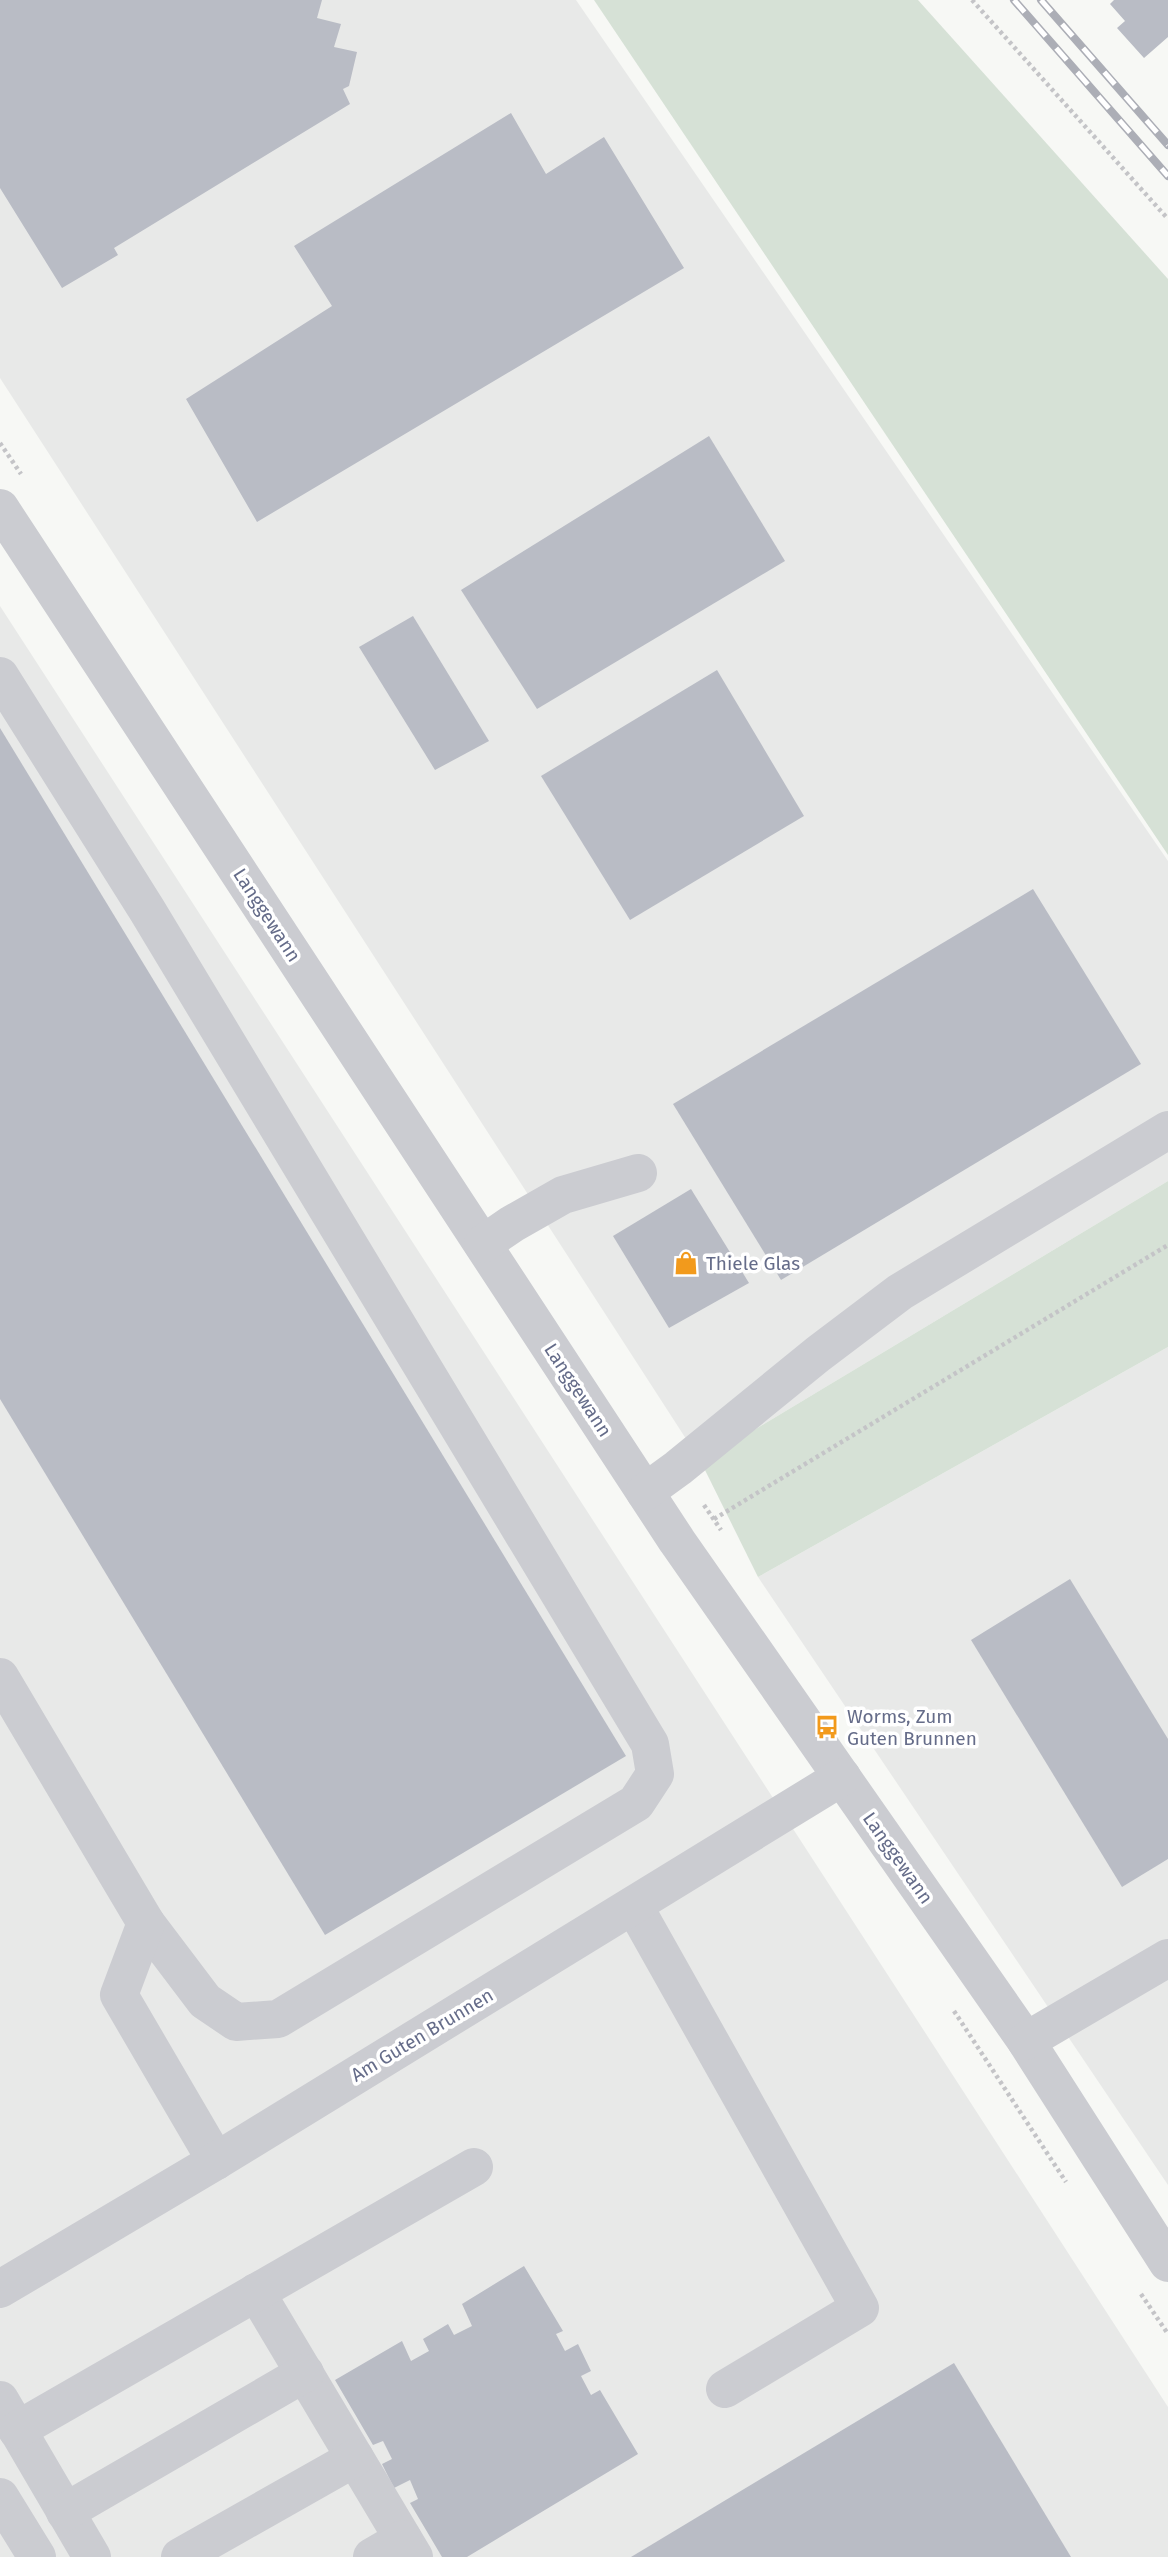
<svg xmlns="http://www.w3.org/2000/svg" width="1168" height="2557" font-family="'Fira Sans',sans-serif">
<rect width="100%" height="100%" fill="#f7f8f5"/>
<g fill="#e8e9e8">
<polygon points="0,0 576,0 1168,861 1168,1181 701,1462 0,378"/>
<polygon points="0,606 1168,2407 1168,2557 0,2557"/>
<polygon points="1168,1347 1168,2185 758,1577"/>
</g>
<g fill="#d6e1d6">
<polygon points="594,0 918,0 1168,279 1168,855"/>
<polygon points="1168,1181 1168,1347 758,1577 701,1462"/>
</g>
<g fill="#b9bcc5">
<polygon points="0,0 322,0 317,18 341,24 334,47 357,52 349,86 343,89 350,104 114,248 118,255 62,288 0,188"/>
<polygon points="1114,0 1168,0 1168,37 1144,58 1117,28 1125,21 1110,4"/>
<polygon points="511,113 546,174 604,137 684,268 257,522 186,399 332,306 294,246"/>
<polygon points="709,436 785,561 537,709 461,590"/>
<polygon points="413,616 489,741 435,770 359,647"/>
<polygon points="717,670 804,816 630,920 541,776"/>
<polygon points="0,728 626,1756 325,1935 0,1399"/>
<polygon points="1033,889 1141,1064 781,1280 673,1104"/>
<polygon points="691,1189 749,1283 669,1328 613,1236"/>
<polygon points="1070,1579 1168,1739 1168,1859 1122,1887 971,1640"/>
<polygon points="524,2266 563,2331 556,2334 565,2351 578,2344 591,2371 581,2376 591,2395 600,2390 638,2454 467,2557 442,2557 410,2503 418,2499 410,2480 394,2488 382,2464 392,2459 383,2441 373,2445 335,2380 402,2341 411,2361 429,2351 423,2339 448,2324 454,2335 472,2326 462,2304"/>
<polygon points="954,2363 1071,2557 631,2557"/>
</g>
<g fill="none" stroke-linecap="round" stroke-linejoin="round">
<g stroke="#c4c4c7" stroke-width="4.5" stroke-dasharray="3.5 3.5" stroke-linecap="butt">
<polyline points="972,0 1168,219"/>
<polyline points="0,443 21,474"/>
<polyline points="704,1505 721,1530"/>
<polyline points="714,1519 1168,1245"/>
<polyline points="954,2011 1066,2182"/>
<polyline points="1141,2294 1168,2334"/>
</g>
<g stroke="#cbccd1" stroke-width="38">
<polyline points="0,508 677,1541 1026,2041 1168,2263"/>
<polyline points="0,676 147,910 650,1744 655,1774 636,1803 278,2019 236,2022 205,2001 146,1923"/>
<polyline points="483,1244 512,1224 563,1195 638,1173"/>
<polyline points="645,1492 678,1468 818,1354 900,1292 1168,1130"/>
<polyline points="0,1677 146,1923 119,1995 216,2161"/>
<polyline points="634,1906 860,2308 725,2389"/>
<polyline points="1026,2041 1168,1958"/>
<polyline points="0,2289 216,2161 842,1777"/>
<polyline points="256,2292 414,2557"/>
<polyline points="0,2400 92,2557"/>
<polyline points="17,2430 474,2167"/>
<polyline points="0,2497 37,2557"/>
<polyline points="65,2512 305,2373"/>
<polyline points="180,2557 355,2458"/>
<polyline points="372,2557 403,2539"/>
</g>
<g stroke="#acaeb6" stroke-width="8">
<g id="rail">
<polyline points="1014,0 1168,176"/>
<polyline points="1041,0 1168,145"/>
</g>
</g>
<use href="#rail" stroke="#fff" stroke-width="5" stroke-dasharray="16" stroke-linecap="butt"/>
</g>
<defs>
<g id="shop-bare" transform="scale(1.89)"><path d="M-5-2.5h2.3a2.7 3.5 0 0 1 5.4 0H5L5.5 6h-11ZM-1.5-2.5h3a1.5 2.3 0 0 0-3 0Z" fill="#f29a1c" stroke="#fff" stroke-width="2.5" paint-order="stroke"/></g>
<g id="bus-bare" transform="scale(1.89)"><path d="M-5-6H5V4H4V6H2V4H-2V6H-4V4H-5ZM-3.5-4V0h7V-4ZM-3.5 1.2v1.5H-2V1.2ZM2 1.2v1.5H3.5V1.2Z" fill="#f29a1c" stroke="#fff" stroke-width="2.5" paint-order="stroke"/></g>
</defs>
<g fill-rule="evenodd">
<use href="#shop-bare" x="686" y="1263"/>
<use href="#bus-bare" x="827" y="1727"/>
</g>
<g text-anchor="middle" dominant-baseline="central" stroke-width="7" stroke-linejoin="round" paint-order="stroke">
<g font-size="19" fill="#656c89" stroke="#fff">
<text transform="translate(267 915) rotate(57)">Langgewann</text>
<text transform="translate(578 1390) rotate(57)">Langgewann</text>
<text transform="translate(898 1858) rotate(55)">Langgewann</text>
<text transform="translate(422 2035) rotate(-31)">Am Guten Brunnen</text>
</g>
<g font-size="19" fill="#656c89" stroke="#fff" text-anchor="start">
<text x="706" y="1263">Thiele Glas</text>
<text x="847" y="1716">Worms, Zum<tspan x="847" dy="22">Guten Brunnen</tspan></text>
</g>
</g>
</svg>
